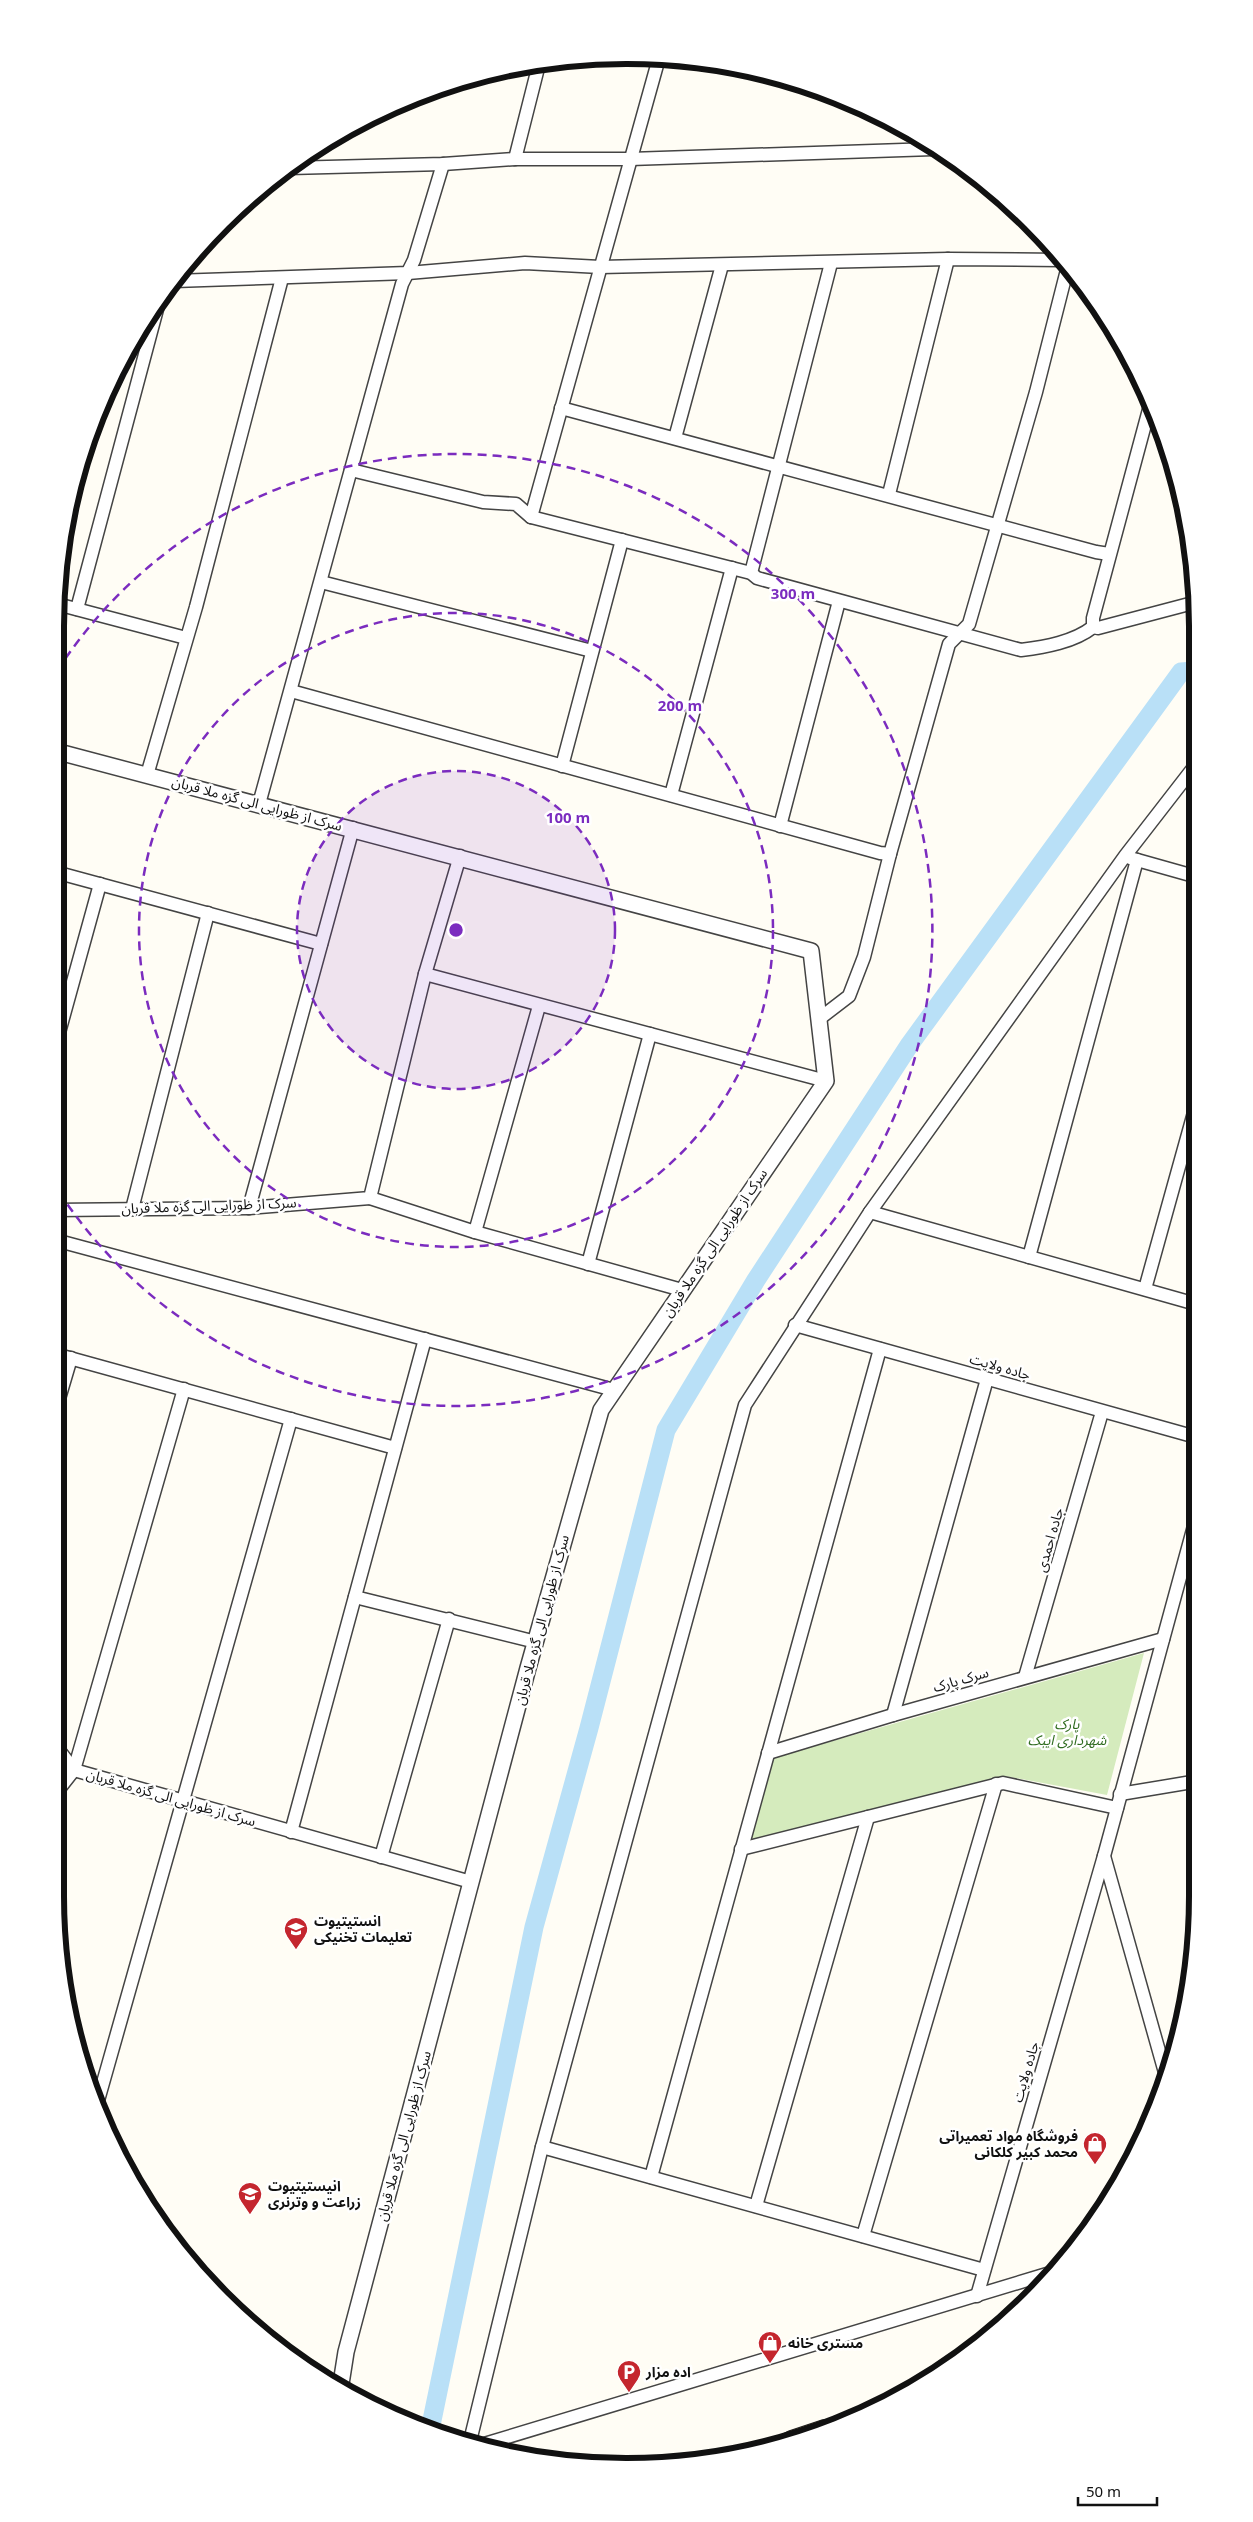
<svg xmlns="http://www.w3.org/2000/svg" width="1253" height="2522" font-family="Georgia,'Noto Sans Arabic',serif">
<rect width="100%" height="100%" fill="#fffdf5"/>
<polygon fill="#d5ebbd" points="1144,1653 1107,1795 1005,1776 750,1841 769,1759"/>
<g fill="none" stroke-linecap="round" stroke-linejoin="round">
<polyline stroke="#b9e0f7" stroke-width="19" points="430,2430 534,1927 589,1728 666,1430 756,1280 910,1044 1181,672 1194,671"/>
<g stroke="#444" stroke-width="15">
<g id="minor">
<polyline points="515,159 539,64"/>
<polyline points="289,168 443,164 515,159 630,159 933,149"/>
<polyline points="174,281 408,273 525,263 600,267 948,259 1062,260"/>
<polyline points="561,408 1096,552 1109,554"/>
<polyline points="675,438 722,265"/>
<path d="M351,470l132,32 33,2 15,13 220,56 6,5 264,72c24,-3 53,-8 72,-23v-9l58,-216"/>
<polyline points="889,494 948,259"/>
<polyline points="531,517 659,58"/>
<polyline points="751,573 831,263"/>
<polyline points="321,582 592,651"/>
<polyline points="57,604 186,638"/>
<polyline points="77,609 160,298"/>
<polyline points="1093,627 1098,628 1193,603"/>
<polyline points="291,691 880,853 890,854"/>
<polyline points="562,766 622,540"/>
<polyline points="147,775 196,607 282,278"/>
<polyline points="671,795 732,568"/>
<polyline points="259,804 402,284 414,260 443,164"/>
<polyline points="780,826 839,601"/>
<polyline points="1130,858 1194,876"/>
<polyline points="55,872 321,944"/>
<polyline points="425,974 826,1081"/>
<polyline points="819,1019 849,996 864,957 890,854 949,644 969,624 1036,392 1068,266"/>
<polyline points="55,1047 100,884"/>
<polyline points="370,1198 475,1232 682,1290"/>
<polyline points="249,1208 353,828"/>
<polyline points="132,1209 208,913"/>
<polyline points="55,1210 249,1208 370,1198 425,974 460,856"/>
<polyline points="870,1212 1196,1304"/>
<polyline points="475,1232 539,1006"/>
<polyline points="55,1240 614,1390"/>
<polyline points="1029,1257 1137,860"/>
<polyline points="588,1264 650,1034"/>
<polyline points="1145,1289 1195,1109"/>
<polyline points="795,1325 1196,1437"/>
<polyline points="55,1354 395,1448"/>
<polyline points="55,1412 71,1358"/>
<polyline points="355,1597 536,1642"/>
<polyline points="1025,1677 1102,1412"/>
<polyline points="893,1715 987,1379"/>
<polyline points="55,1745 74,1770 471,1882"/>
<polyline points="768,1753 893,1715 1163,1639"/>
<polyline points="55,1794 74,1770 184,1389"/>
<polyline points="1120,1794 1198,1781"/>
<polyline points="291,1832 425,1339"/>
<polyline points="741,1849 1003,1783 1117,1808"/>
<polyline points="381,1857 449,1619"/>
<polyline points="1166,2076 1104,1856 1197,1515"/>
<polyline points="97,2104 291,1419"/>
<polyline points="542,2147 984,2270"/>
<polyline points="651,2177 880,1349"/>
<polyline points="756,2206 868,1817"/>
<polyline points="863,2236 996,1784"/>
<polyline points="1057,2271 481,2445 475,2443 471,2437 542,2147 745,1405 870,1212 1125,856 1194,767"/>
<polyline points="977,2296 1104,1856"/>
</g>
</g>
<g stroke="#444" stroke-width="18">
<polyline id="tertiary" points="55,751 811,951 826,1081 601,1410 528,1668 346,2352 340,2390"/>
</g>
<g stroke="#222" stroke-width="22">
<polyline id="trunk" points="792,2441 825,2430"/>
</g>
<use href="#minor" stroke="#fff" stroke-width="12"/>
<use href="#tertiary" stroke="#fff" stroke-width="15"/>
<use href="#trunk" stroke="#f7bc64" stroke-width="20"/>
</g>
<circle cx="456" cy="930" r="159" fill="#7b2cbf" fill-opacity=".12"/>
<g fill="none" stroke="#7b2cbf" stroke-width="2.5" stroke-dasharray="9 6">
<circle cx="456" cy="930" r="159"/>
<circle cx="456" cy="930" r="317"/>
<path d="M57 671A476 476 0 1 1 57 1189"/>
</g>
<defs>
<g id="university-pin" transform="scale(1.25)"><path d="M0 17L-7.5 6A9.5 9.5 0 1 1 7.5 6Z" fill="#c4262e" stroke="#fff"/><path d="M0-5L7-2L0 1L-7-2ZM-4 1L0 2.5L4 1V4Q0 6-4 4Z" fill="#fff"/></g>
<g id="shop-pin" transform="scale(1.25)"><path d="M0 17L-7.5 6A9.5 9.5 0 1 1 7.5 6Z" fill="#c4262e" stroke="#fff"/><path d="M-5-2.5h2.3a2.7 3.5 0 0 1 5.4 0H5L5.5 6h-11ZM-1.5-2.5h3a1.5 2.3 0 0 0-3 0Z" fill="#fff"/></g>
<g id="parking-pin" transform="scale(1.25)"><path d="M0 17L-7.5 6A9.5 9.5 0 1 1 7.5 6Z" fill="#c4262e" stroke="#fff"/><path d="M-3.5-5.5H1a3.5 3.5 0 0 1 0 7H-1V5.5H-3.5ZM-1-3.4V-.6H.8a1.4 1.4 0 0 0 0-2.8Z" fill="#fff"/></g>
</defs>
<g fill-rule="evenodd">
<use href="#university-pin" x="296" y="1929"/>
<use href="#shop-pin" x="1095" y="2144"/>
<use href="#university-pin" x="250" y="2194"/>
<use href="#shop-pin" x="770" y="2343"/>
<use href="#parking-pin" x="629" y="2372"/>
</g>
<g text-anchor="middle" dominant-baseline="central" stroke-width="5" stroke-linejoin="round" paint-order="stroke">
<g font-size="14" fill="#111" stroke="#fff">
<text transform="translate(257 804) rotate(15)">سرک از ظورایی الی گزه ملا قربان</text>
<text transform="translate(209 1206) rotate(-2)">سرک از ظورایی الی گزه ملا قربان</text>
<text transform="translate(715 1243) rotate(-56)">سرک از ظورایی الی گزه ملا قربان</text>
<text transform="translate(1000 1367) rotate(16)">جاده ولایت</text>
<text transform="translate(1050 1540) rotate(-74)">جاده احمدی</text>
<text transform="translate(542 1620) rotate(-75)">سرک از ظورایی الی گزه ملا قربان</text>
<text transform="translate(961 1680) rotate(-16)">سرک پارک</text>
<text transform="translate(171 1798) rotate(16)">سرک از ظورایی الی گزه ملا قربان</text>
<text transform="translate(1026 2072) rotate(-74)">جاده ولایت</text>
<text transform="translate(404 2136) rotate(-75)">سرک از ظورایی الی گزه ملا قربان</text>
</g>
<g font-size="14" font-style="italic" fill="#2f6b1f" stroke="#fff">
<text x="1067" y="1724">پارک<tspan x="1067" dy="16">شهرداری ایبک</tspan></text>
</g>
<g font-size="14" font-weight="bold" fill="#111" stroke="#fff" text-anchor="start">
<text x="314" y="1921">انستیتیوت<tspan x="314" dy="16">تعلیمات تخنیکی</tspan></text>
<text x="1078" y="2136" text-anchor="end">فروشگاه مواد تعمیراتی<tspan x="1078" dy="16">محمد کبیر کلکانی</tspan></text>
<text x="268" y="2186">انیستیتیوت<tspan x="268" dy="16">زراعت و وترنری</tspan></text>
<text x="788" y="2343">مستری خانه</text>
<text x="646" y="2372">اده مزار</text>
</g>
</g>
<path d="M0 0H1253V2522H0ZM626 64H627A562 562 0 0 1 1189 626V1896A562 562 0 0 1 627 2458H626A562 562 0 0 1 64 1896V626A562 562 0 0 1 626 64Z" fill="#fff" fill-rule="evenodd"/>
<path fill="none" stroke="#111" stroke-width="6" d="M626 64H627A562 562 0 0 1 1189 626V1896A562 562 0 0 1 627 2458H626A562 562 0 0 1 64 1896V626A562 562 0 0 1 626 64Z"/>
<circle cx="456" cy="930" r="8" fill="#7b2cbf" stroke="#fff" stroke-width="2.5"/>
<g font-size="15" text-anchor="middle" font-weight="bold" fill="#7b2cbf" stroke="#fff" stroke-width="5" stroke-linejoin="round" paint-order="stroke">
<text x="793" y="599">300 m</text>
<text x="680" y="711">200 m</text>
<text x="568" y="823">100 m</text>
</g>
<path d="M1078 2497v8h79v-8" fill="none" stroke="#111111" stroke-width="2.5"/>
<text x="1086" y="2497" font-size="15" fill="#111111" stroke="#ffffff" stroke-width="4" paint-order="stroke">50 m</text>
</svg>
